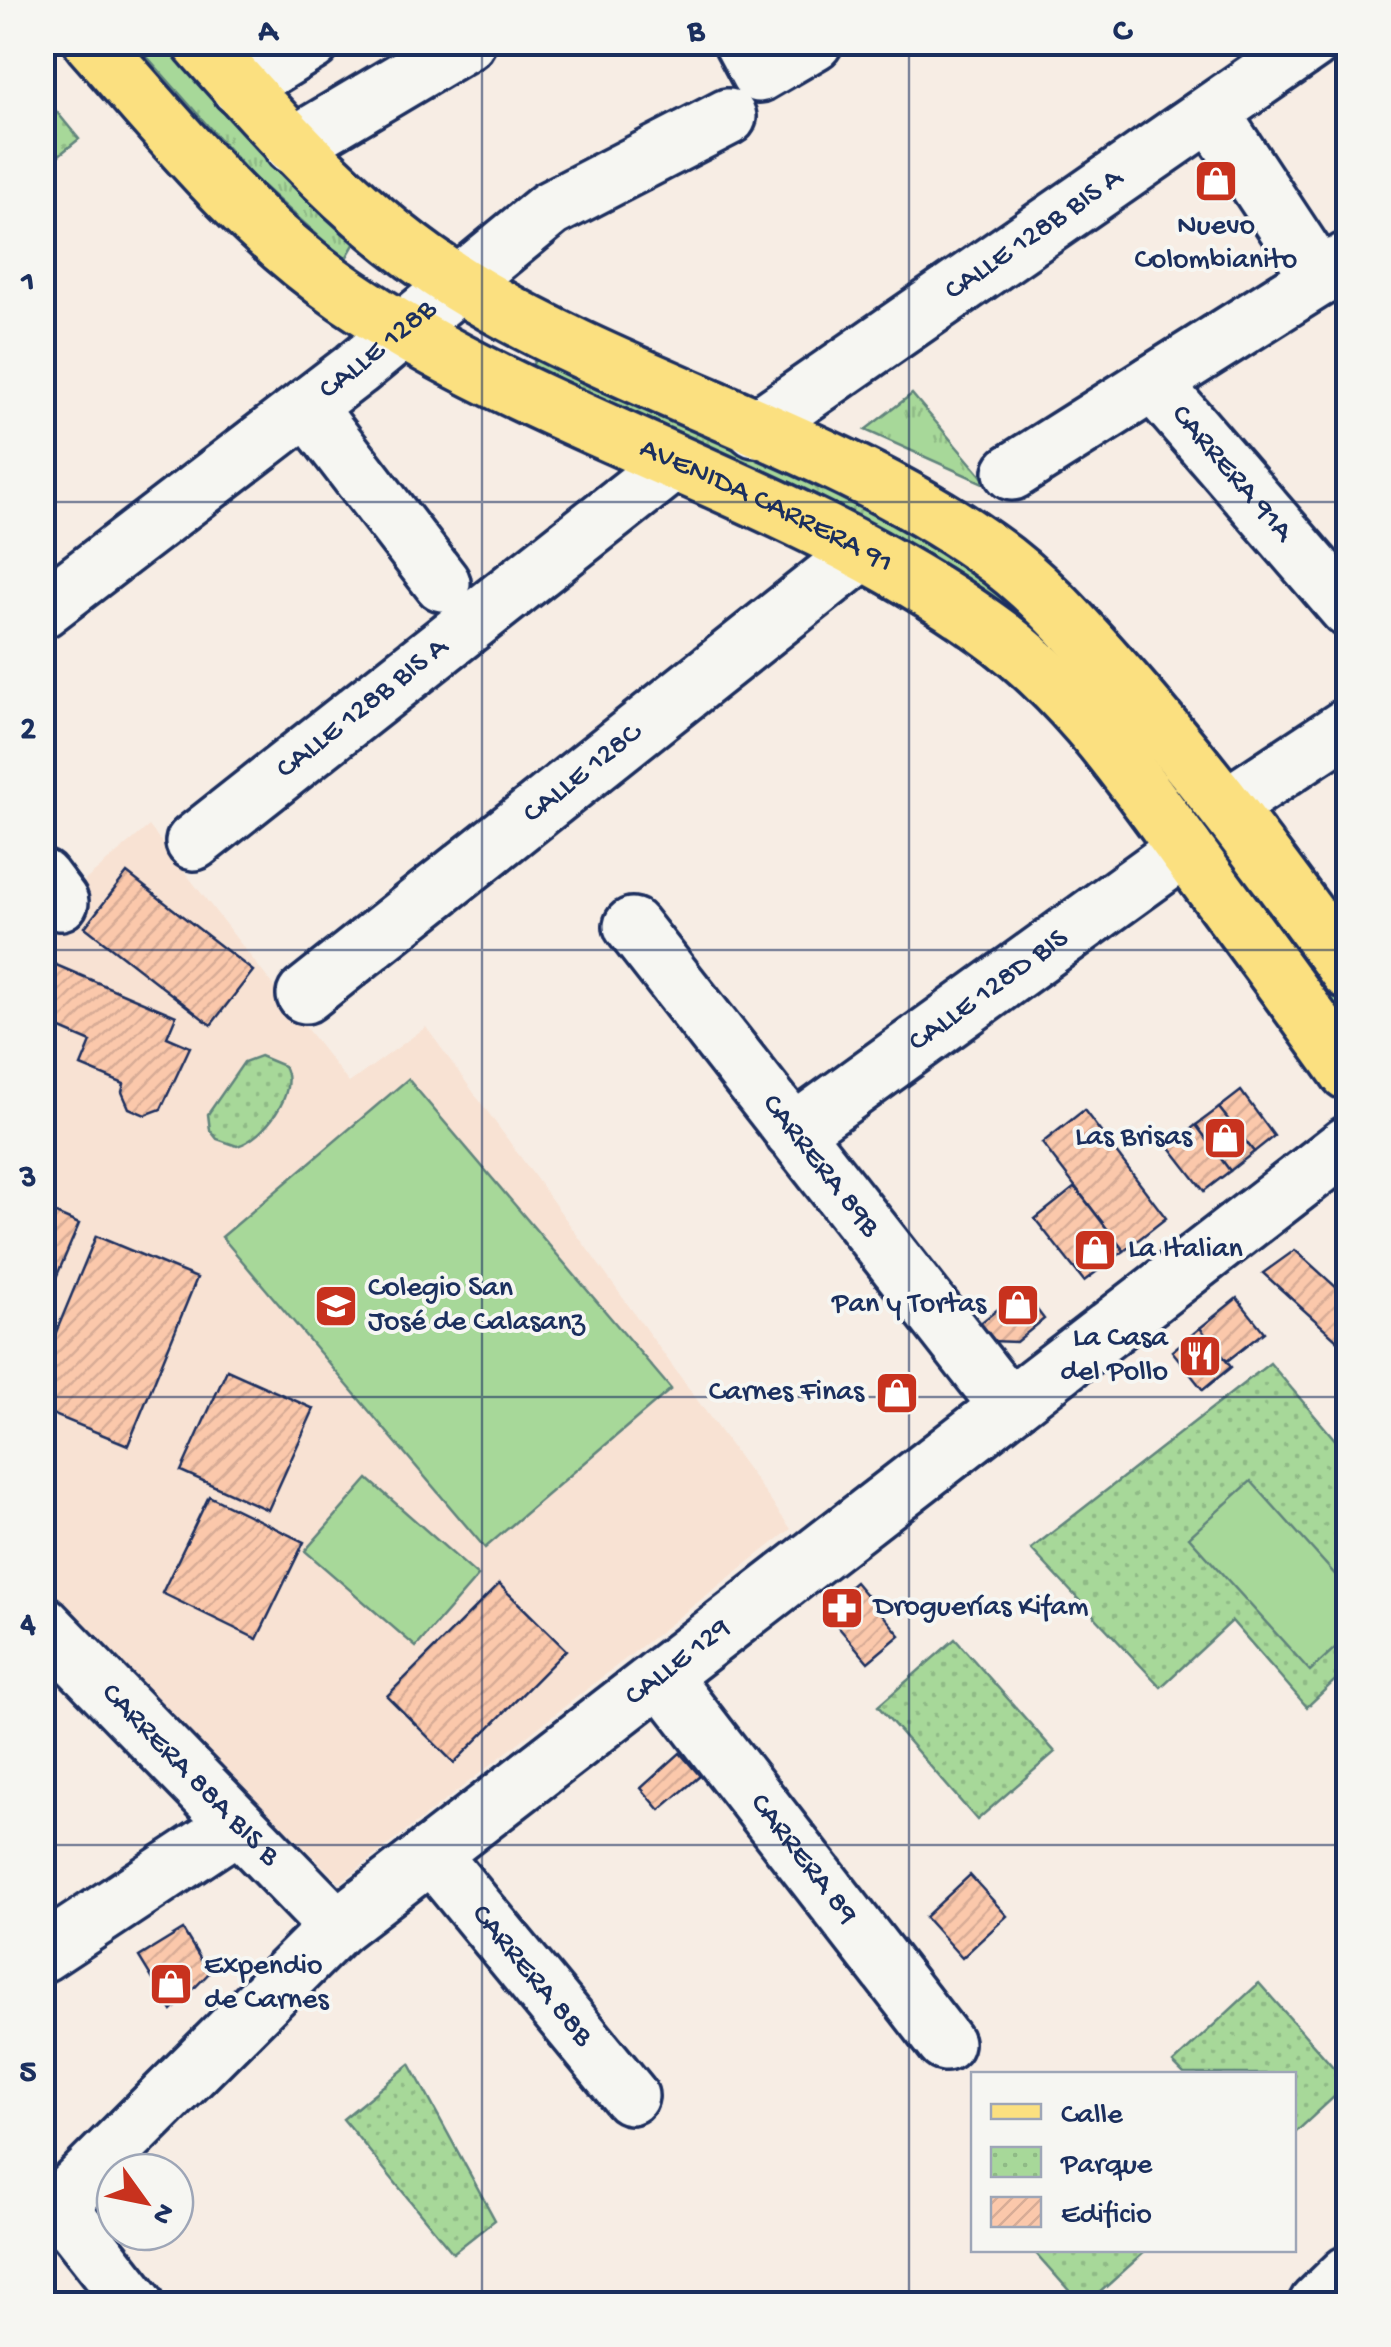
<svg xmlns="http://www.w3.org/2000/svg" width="1391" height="2347" font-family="'Gochi Hand',sans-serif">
<defs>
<pattern id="grass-tufts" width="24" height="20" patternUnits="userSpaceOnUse" patternTransform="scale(2.5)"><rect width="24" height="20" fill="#a7d899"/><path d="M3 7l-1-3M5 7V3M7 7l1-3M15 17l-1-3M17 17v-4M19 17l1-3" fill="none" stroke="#8fba86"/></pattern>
<pattern id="park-dots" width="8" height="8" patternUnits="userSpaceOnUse" patternTransform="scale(2.5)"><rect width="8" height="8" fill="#a7d899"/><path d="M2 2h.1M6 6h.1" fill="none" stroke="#8fba86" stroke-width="1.8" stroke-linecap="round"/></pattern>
<pattern id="building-hatch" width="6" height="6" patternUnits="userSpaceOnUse" patternTransform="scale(2.5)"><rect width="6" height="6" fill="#fbc8ab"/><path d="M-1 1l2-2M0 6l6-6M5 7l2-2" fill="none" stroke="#d7ac96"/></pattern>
</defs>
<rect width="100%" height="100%" fill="#f7ede4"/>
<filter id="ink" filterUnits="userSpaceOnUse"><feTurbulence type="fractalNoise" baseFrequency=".01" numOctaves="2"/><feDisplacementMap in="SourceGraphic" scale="20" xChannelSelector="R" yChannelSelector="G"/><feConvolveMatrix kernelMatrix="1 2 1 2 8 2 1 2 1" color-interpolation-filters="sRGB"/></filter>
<g filter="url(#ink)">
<polygon fill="#f8e2d3" points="149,826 349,1083 426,1027 791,1529 340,1883 43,1590 42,917"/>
<g fill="url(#grass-tufts)" stroke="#61847c" stroke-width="2.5">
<polygon points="135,43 162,43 270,160 356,241 345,260 253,177"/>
<polygon points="539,352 967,556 1114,691 1348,998 1348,1035 1062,670 528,374"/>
<polygon points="912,394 990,486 865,430"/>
</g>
<g fill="url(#park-dots)" stroke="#61847c" stroke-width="2.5">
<polygon points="43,95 79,139 43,168 42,168"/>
<path d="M260,1056l24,10c15,27 -21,73 -47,80l-20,-7 -7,-9 -2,-16 36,-52z"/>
<polygon points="1270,1363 1348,1455 1348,1668 1307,1707 1232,1621 1161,1687 1031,1549"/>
<polygon points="955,1639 1055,1752 977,1820 878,1706"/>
<polygon points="1259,1983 1348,2084 1294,2134 1294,2074 1184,2074 1173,2063"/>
<polygon points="410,2064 495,2220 453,2253 343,2119"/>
<polygon points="1033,2250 1147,2250 1087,2304 1081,2304"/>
</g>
<g fill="#a7d899" stroke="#61847c" stroke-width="2.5">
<polygon points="408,1079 671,1389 485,1548 222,1237"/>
<polygon points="368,1479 478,1576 416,1647 305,1551"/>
<polygon points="1251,1481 1348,1589 1348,1636 1310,1671 1189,1537"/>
</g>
<g fill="url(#building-hatch)" stroke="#1b2f5e" stroke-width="2.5">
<polygon points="127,873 253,971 211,1025 85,927"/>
<polygon points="42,959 176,1016 167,1037 190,1047 161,1109 145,1115 129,1108 122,1092 124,1084 81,1066 91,1042 54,1026 42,1053"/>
<polygon points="1241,1091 1274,1136 1254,1152 1219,1108"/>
<polygon points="1219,1108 1254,1152 1230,1171 1196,1125"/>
<polygon points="1084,1110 1166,1218 1124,1251 1042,1143"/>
<polygon points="1196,1125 1230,1171 1204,1191 1169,1146"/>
<polygon points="1075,1187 1124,1251 1084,1281 1035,1219"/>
<polygon points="42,1208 79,1224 55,1280 42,1274"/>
<polygon points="96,1236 197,1278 128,1445 42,1410 42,1366"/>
<polygon points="1295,1250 1348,1298 1348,1350 1263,1273"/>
<polygon points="1022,1290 1044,1319 1016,1342 991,1341 978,1325"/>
<polygon points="1237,1298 1264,1332 1227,1361 1200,1328"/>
<polygon points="1200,1328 1231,1367 1203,1390 1172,1351"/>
<polygon points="227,1370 314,1409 268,1510 181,1471"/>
<polygon points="209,1496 304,1542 257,1639 162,1593"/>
<polygon points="855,1582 900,1635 868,1662 823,1609"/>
<polygon points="499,1584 566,1650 454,1763 387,1696"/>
<polygon points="680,1753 700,1776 660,1810 641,1788"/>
<polygon points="970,1875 1007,1916 962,1958 925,1917"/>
<polygon points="183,1930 209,1973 172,2011 139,1957"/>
</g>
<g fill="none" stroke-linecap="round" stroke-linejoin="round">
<g stroke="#1b2f5e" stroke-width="62">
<g id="minor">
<polyline points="742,42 759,74 814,42"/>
<polyline points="239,87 312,42"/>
<polyline points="1211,113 1320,278"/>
<polyline points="292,146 467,42"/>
<path id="s1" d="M1153,383l195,226"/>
<polyline points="307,407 442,583"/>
<path id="s2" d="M755,429l557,-387"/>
<polyline points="1012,472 1348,260"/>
<path id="s3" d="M42,610l314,-241 194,-160 178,-92"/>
<polyline points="1227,806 1348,726"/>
<path id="s4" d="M194,842l480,-379"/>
<polyline points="42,878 60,902"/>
<path id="s5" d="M632,926l376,480"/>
<path id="s6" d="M305,995l556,-442"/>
<path id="s7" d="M793,1133l392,-284"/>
<path id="s8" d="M42,1623l295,304"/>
<path id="s9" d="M661,1676l284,367"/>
<path id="s10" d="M431,1854l199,242"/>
<polyline points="42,1954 237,1825"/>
<polyline points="58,2205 136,2304"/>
<path id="s11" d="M42,2221l295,-294 1011,-783"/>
<polyline points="1317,2304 1348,2274"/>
</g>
</g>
<g stroke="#1b2f5e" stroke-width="62">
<g id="major">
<path id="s12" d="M92,42c79,89 154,184 253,252 200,136 446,193 642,334 85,60 144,147 204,229 53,72 106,143 157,215"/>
<path d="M200,42c79,89 157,178 259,242 163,102 370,154 526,264 52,36 93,84 135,131 82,93 155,192 228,292"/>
</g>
</g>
<use href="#minor" stroke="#f6f6f2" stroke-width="55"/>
<use href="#major" stroke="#fbe080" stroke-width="55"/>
</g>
</g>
<path fill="none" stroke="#1b2f5e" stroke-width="2.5" stroke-opacity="0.55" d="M482,42v2262M909,42v2262M42,502h1306M42,950h1306M42,1397h1306M42,1845h1306"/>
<defs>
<g id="shop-square" transform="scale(2.25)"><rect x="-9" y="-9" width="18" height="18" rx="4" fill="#c8321e" stroke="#f6f6f2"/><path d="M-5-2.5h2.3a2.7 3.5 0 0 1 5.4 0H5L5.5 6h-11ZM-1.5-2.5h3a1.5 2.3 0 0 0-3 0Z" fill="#fff"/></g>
<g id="school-square" transform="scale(2.25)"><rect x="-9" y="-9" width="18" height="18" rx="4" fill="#c8321e" stroke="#f6f6f2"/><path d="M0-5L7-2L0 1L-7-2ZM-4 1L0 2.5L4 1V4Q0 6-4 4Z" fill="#fff"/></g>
<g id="restaurant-square" transform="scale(2.25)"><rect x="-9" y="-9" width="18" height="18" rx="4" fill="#c8321e" stroke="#f6f6f2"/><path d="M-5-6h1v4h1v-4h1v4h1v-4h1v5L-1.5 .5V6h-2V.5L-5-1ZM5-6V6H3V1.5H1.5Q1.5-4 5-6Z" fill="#fff"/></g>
<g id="pharmacy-square" transform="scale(2.25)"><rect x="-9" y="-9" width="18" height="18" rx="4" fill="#c8321e" stroke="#f6f6f2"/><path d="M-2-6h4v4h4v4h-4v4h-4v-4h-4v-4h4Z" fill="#fff"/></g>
</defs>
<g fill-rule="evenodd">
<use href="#shop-square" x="1216" y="181"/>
<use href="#shop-square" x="1225" y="1138"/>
<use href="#shop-square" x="1095" y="1250"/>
<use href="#shop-square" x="1018" y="1305"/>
<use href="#school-square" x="336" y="1306"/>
<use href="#restaurant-square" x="1200" y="1356"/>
<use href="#shop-square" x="897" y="1393"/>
<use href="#pharmacy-square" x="842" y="1608"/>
<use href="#shop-square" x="171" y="1984"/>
</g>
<g text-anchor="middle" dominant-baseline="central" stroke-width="8" stroke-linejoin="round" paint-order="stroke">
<g font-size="30" fill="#1b2f5e" stroke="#f6f6f2" text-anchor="end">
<text x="1216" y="227" text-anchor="middle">Nuevo<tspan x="1216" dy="34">Colombianito</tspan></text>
<text x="1192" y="1138">Las Brisas</text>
<text x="1128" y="1250" text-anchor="start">La Italian</text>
<text x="368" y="1289" text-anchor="start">Colegio San<tspan x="368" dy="34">José de Calasanz</tspan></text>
<text x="986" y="1305">Pan y Tortas</text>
<text x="1168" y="1339">La Casa<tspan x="1168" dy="34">del Pollo</tspan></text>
<text x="864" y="1393">Carnes Finas</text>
<text x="874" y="1608" text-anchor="start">Droguerías Kifam</text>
<text x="204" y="1967" text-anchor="start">Expendio<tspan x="204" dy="34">de Carnes</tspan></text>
</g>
<g font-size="30" fill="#1b2f5e" stroke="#f6f6f2">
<text stroke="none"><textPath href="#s2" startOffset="340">CALLE 128B BIS A</textPath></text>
<text stroke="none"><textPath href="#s3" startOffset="425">CALLE 128B</textPath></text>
<text stroke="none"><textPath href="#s1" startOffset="120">CARRERA 91A</textPath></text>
<text stroke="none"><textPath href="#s12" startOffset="830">AVENIDA CARRERA 91</textPath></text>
<text stroke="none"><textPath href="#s4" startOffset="215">CALLE 128B BIS A</textPath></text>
<text stroke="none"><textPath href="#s6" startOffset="355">CALLE 128C</textPath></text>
<text stroke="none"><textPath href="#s7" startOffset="242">CALLE 128D BIS</textPath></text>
<text stroke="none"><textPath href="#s5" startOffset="305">CARRERA 89B</textPath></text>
<text stroke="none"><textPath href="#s11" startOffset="848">CALLE 129</textPath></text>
<text stroke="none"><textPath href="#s8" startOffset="212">CARRERA 88A BIS B</textPath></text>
<text stroke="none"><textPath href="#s9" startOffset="232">CARRERA 89</textPath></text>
<text stroke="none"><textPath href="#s10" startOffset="158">CARRERA 88B</textPath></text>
</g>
</g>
<rect width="1391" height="2347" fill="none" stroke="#f6f6f2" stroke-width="110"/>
<rect x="971" y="2072" width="325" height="180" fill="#f6f6f2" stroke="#9ea6b7" stroke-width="2.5"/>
<rect x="991" y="2104" width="50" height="15" fill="#fbe080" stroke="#9ea6b7" stroke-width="2.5"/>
<text x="1061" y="2122" font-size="30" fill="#1b2f5e">Calle</text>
<rect x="991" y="2147" width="50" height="30" fill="url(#park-dots)" stroke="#9ea6b7" stroke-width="2.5"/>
<text x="1061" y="2172" font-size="30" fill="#1b2f5e">Parque</text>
<rect x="991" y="2197" width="50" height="30" fill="url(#building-hatch)" stroke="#9ea6b7" stroke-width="2.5"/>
<text x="1061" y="2222" font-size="30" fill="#1b2f5e">Edificio</text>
<g transform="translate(145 2202) rotate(123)"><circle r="48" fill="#f6f6f2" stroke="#9ea6b7" stroke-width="2.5"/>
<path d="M0-8L18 38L0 25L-18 38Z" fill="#c8321e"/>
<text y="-15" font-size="28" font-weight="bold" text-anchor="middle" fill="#1b2f5e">N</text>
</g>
<rect x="55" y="55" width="1281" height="2237" fill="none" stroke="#1b2f5e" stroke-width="4"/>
<g font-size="32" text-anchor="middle" font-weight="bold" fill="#1b2f5e">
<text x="268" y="39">A</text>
<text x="696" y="39">B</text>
<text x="1122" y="39">C</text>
<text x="28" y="290">1</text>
<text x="28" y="737">2</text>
<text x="28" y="1185">3</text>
<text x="28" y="1632">4</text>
<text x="28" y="2080">5</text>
</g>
</svg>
